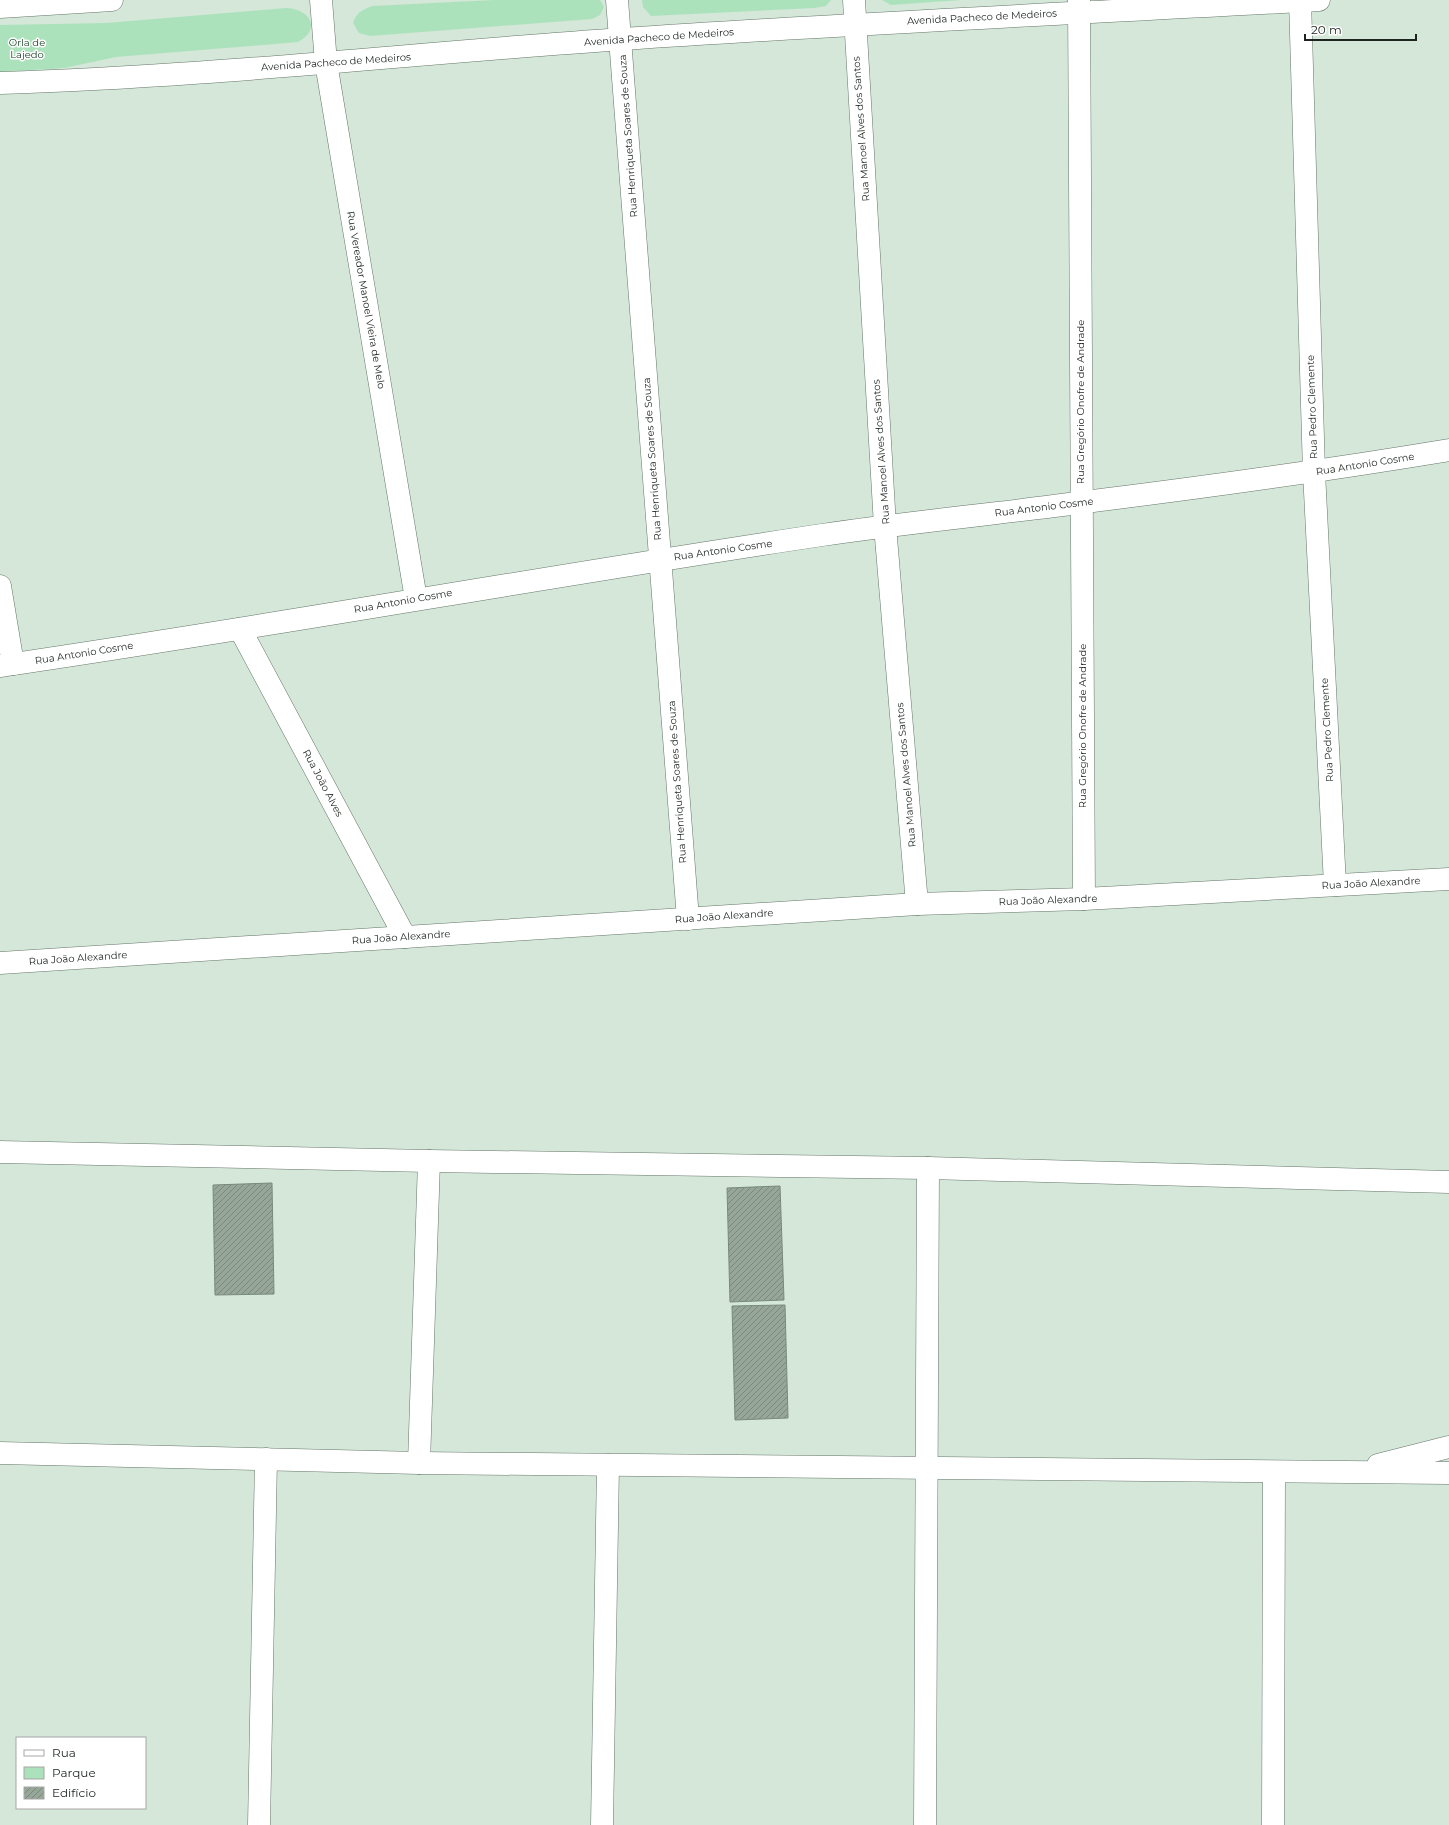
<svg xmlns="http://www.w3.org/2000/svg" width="1449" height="1825" font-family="Montserrat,sans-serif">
<defs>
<pattern id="building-hatch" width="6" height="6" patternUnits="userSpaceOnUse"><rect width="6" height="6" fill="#96a79a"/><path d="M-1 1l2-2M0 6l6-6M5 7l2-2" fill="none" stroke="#7a887d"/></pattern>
</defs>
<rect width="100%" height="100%" fill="#d4e7d9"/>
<g fill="#ace2bb">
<path d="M494,0h106l4,7 -4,8 -8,4 -222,17 -11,-3 -6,-10c3,-10 9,-13 19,-17z"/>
<polygon points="642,0 831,0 826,6 814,8 651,16 643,7"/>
<polygon points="882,0 961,0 891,5"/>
<path d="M286,8c24,1 36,21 12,34l-182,15 -52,11 -64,4v-47l106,-2z"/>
</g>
<g fill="url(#building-hatch)" stroke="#78897d">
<polygon points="272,1183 274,1294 215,1295 213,1185"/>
<polygon points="780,1186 784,1300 730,1302 727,1188"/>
<polygon points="785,1305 788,1418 735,1420 732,1306"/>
</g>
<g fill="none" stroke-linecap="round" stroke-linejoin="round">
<g stroke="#657669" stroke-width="23">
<g id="minor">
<polyline points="321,0 326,63 416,599"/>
<polyline points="617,0 688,919"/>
<polyline points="854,0 885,526 917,904"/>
<polyline points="1079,0 1084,899"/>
<polyline points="1300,0 1314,472 1335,885"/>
<polyline points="0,7 112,0"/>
<path d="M0,83c208,-6 415,-30 623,-44 231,-16 464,-26 696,-39"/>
<polyline points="0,586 13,664"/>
<polyline points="240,629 405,937"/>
<path d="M0,666c274,-40 547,-90 822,-131 87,-13 175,-21 263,-33 121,-15 243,-32 364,-52"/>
<polyline points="0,963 917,904 1084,899 1449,879"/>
<polyline points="0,1152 429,1161 928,1168 1449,1182"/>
<polyline points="0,1453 419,1463 1449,1473"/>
<polyline points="419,1463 429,1161"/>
<polyline points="1378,1465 1449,1447"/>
<polyline points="259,1825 266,1459"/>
<polyline points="602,1825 608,1465"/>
<polyline points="925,1825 928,1168"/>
<polyline points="1273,1825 1274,1472"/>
</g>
</g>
<use href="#minor" stroke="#fff" stroke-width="22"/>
</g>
<g text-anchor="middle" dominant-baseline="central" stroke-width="3" stroke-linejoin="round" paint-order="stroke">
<g font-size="10" fill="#1d241f" stroke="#fff">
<text transform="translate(982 17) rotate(-3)">Avenida Pacheco de Medeiros</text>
<text transform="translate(659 37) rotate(-4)">Avenida Pacheco de Medeiros</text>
<text transform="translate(336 62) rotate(-4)">Avenida Pacheco de Medeiros</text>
<text transform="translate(861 129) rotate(-94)">Rua Manoel Alves dos Santos</text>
<text transform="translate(628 136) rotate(-94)">Rua Henriqueta Soares de Souza</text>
<text transform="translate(366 300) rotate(80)">Rua Vereador Manoel Vieira de Melo</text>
<text transform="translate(1080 402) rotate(-90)">Rua Gregório Onofre de Andrade</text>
<text transform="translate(1312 407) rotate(-92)">Rua Pedro Clemente</text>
<text transform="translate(881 452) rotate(-94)">Rua Manoel Alves dos Santos</text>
<text transform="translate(652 459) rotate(-94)">Rua Henriqueta Soares de Souza</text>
<text transform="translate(1365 464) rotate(-9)">Rua Antonio Cosme</text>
<text transform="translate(1044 507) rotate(-7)">Rua Antonio Cosme</text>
<text transform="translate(723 550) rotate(-8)">Rua Antonio Cosme</text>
<text transform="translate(403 601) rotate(-10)">Rua Antonio Cosme</text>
<text transform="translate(84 653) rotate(-9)">Rua Antonio Cosme</text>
<text transform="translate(1082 726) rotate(-90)">Rua Gregório Onofre de Andrade</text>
<text transform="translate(1327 730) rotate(-93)">Rua Pedro Clemente</text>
<text transform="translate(906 775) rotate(-95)">Rua Manoel Alves dos Santos</text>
<text transform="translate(677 782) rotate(-94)">Rua Henriqueta Soares de Souza</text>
<text transform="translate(323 783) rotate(62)">Rua João Alves</text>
<text transform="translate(1371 883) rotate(-3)">Rua João Alexandre</text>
<text transform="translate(1048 900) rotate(-2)">Rua João Alexandre</text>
<text transform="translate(724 916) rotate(-4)">Rua João Alexandre</text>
<text transform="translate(401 937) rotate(-4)">Rua João Alexandre</text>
<text transform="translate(78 958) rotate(-4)">Rua João Alexandre</text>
</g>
<g font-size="10" fill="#103920" stroke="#fff">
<text x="27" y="42">Orla de<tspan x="27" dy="12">Lajedo</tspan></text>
</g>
</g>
<rect x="16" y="1737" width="130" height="72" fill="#ffffff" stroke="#a5a7a5"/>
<rect x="24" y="1750" width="20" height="6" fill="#ffffff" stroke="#a5a7a5"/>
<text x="52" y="1757" font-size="12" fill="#1d241f">Rua</text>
<rect x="24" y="1767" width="20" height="12" fill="#ace2bb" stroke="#a5a7a5"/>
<text x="52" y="1777" font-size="12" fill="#1d241f">Parque</text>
<rect x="24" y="1787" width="20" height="12" fill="url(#building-hatch)" stroke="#a5a7a5"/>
<text x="52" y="1797" font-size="12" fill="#1d241f">Edifício</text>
<path d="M1305 34v6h111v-6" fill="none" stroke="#1d241f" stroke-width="2"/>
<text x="1311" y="34" font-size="12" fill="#1d241f" stroke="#ffffff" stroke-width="3" paint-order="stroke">20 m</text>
</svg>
